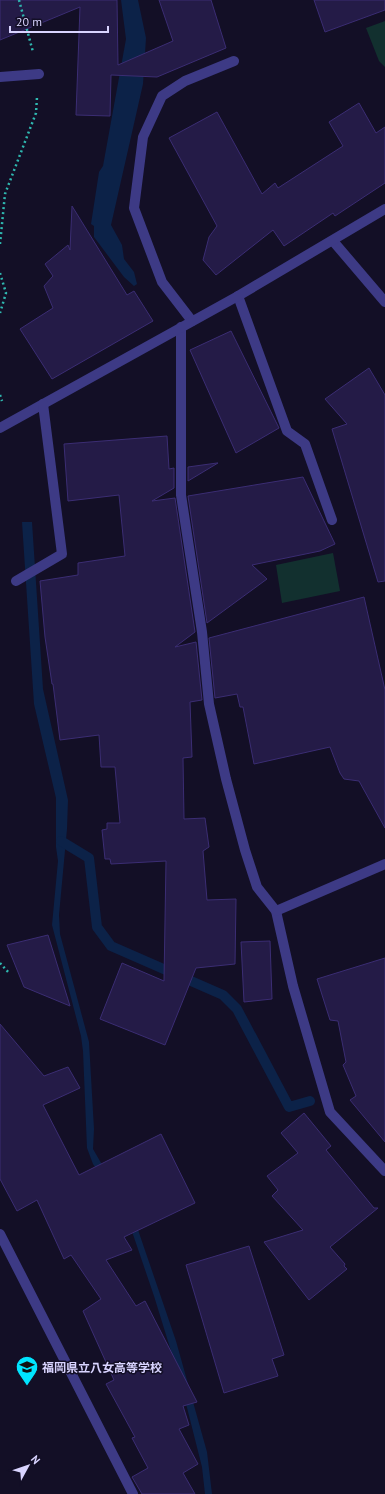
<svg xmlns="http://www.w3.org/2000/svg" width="385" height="1494" font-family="'PT Sans','Noto Sans JP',sans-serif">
<rect width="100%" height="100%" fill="#130f26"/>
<g fill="#12302f">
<polygon points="385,21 385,67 379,61 366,28"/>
<polygon points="333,553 340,591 282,603 276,565"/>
</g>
<g fill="#0c2248">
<polygon points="121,0 138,0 146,38 143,84 111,225 122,245 124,259 134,272 137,284 134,286 124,277 94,237 94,226 91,224 99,172 103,166 126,39"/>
<polygon points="22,522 32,522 43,689 68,800 67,829 59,915 60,934 89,1042 94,1129 93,1149 136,1224 176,1341 207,1452 212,1494 205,1494 202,1467 180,1380 154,1296 124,1208 93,1164 87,1148 83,1051 81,1036 52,925 58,861 56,847 56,798 34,704"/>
</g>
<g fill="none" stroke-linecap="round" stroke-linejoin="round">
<polyline stroke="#0c2248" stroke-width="10" points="61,841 89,858 97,927 111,946 223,995 237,1009 289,1107 310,1101"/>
</g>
<g fill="#241b47" stroke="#3b2d73">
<polygon points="0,0 117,0 118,65 173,41 159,0 211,0 226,48 157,77 111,75 110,116 76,115 80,7 0,40"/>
<polygon points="314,0 385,0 385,10 325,32"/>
<polygon points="359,103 376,133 385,127 385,183 335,216 333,213 284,246 273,230 216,275 203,260 209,237 217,226 169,138 217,112 262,194 275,183 278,188 343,146 329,122"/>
<polygon points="72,206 127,295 134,291 153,321 52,379 20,329 53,308 44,286 53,276 45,264 68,245 70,250"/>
<polygon points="231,331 279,428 236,453 190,350"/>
<polygon points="369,368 385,395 385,581 378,582 332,429 347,424 325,399"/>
<polygon points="167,436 169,469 174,468 174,488 152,501 175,498 195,632 175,647 196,642 202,700 190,702 192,757 183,758 184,819 205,818 209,847 203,851 207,900 236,899 235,964 196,968 165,1045 100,1019 122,963 164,981 166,861 111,864 110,859 105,859 102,830 107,829 107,823 120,823 115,767 101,767 99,735 60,740 53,684 52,684 45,637 40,581 78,575 78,563 125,556 119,495 68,501 64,444"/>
<polygon points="217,463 218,463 188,481 188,467"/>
<polygon points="303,477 335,544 320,551 252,565 267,579 207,623 188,496"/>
<polygon points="364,597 385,690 385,828 359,781 344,779 340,773 330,747 254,764 243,707 240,707 237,694 215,698 209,638"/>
<polygon points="48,935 70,1006 24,987 7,945"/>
<polygon points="270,941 272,999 244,1002 241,942"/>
<polygon points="385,958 385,1142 350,1100 356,1096 343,1065 346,1062 338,1021 330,1020 317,979"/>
<polygon points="0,1024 44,1076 68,1067 80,1088 43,1105 79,1175 161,1134 195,1203 124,1237 132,1250 106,1260 136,1306 145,1301 197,1402 183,1406 189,1425 179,1429 198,1464 183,1473 195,1494 142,1494 132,1477 148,1468 132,1438 135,1437 106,1384 114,1380 83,1311 101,1299 71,1255 64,1259 37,1200 17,1211 0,1179"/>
<polygon points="304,1113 331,1146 326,1150 374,1208 378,1208 330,1247 345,1264 344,1266 347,1269 309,1300 264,1242 303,1230 272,1196 278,1190 267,1176 298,1153 281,1133"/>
<polygon points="249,1246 284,1355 272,1359 278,1376 224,1393 186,1265"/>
</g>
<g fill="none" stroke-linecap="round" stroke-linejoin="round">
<g stroke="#2fb8b0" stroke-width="2.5" stroke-dasharray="2 3" stroke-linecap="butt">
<polyline points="19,0 33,52"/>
<polyline points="0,244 5,194 36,113 37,97"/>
<polyline points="0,273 6,293 0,313"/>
<polyline points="0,395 2,401"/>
<polyline points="0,963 9,973"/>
</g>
<g stroke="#3d3a85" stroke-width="10">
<polyline points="0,77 39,74"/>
<polyline points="333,241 385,302"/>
<polyline points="238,296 287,431 305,444 332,520"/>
<polyline points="192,321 162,282 134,208 143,137 162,96 185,81 234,61"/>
<polyline points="181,327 181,495 202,632 209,704 226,779 245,850 257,887 276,911 293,986 330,1112 385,1171"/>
<polyline points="0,428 238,296 385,209"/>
<polyline points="16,581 62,554 43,404"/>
<polyline points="276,911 385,864"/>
<polyline points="0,1234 133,1494"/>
</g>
</g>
<defs>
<g id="school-pin" transform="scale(1.15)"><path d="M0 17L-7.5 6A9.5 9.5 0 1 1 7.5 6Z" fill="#00e5ff" stroke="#130f26"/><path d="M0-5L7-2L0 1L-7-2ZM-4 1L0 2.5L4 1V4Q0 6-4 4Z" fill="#111"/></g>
</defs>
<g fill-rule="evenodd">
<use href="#school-pin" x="27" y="1367"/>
</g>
<g text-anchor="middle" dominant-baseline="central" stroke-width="3" stroke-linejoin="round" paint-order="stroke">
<g font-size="12" font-weight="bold" fill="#d9d4ff" stroke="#130f26" text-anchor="start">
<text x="42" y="1367">福岡県立八女高等学校</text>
</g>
</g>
<g transform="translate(28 1466) rotate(50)" stroke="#130f26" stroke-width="3" paint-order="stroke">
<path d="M0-3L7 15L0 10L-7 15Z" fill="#d9d4ff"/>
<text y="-6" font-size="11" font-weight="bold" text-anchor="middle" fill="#d9d4ff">N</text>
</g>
<path d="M10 26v6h98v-6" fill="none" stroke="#d9d4ff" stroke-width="2"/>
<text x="16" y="26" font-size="12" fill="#d9d4ff" stroke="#130f26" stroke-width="3" paint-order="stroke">20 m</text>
</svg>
